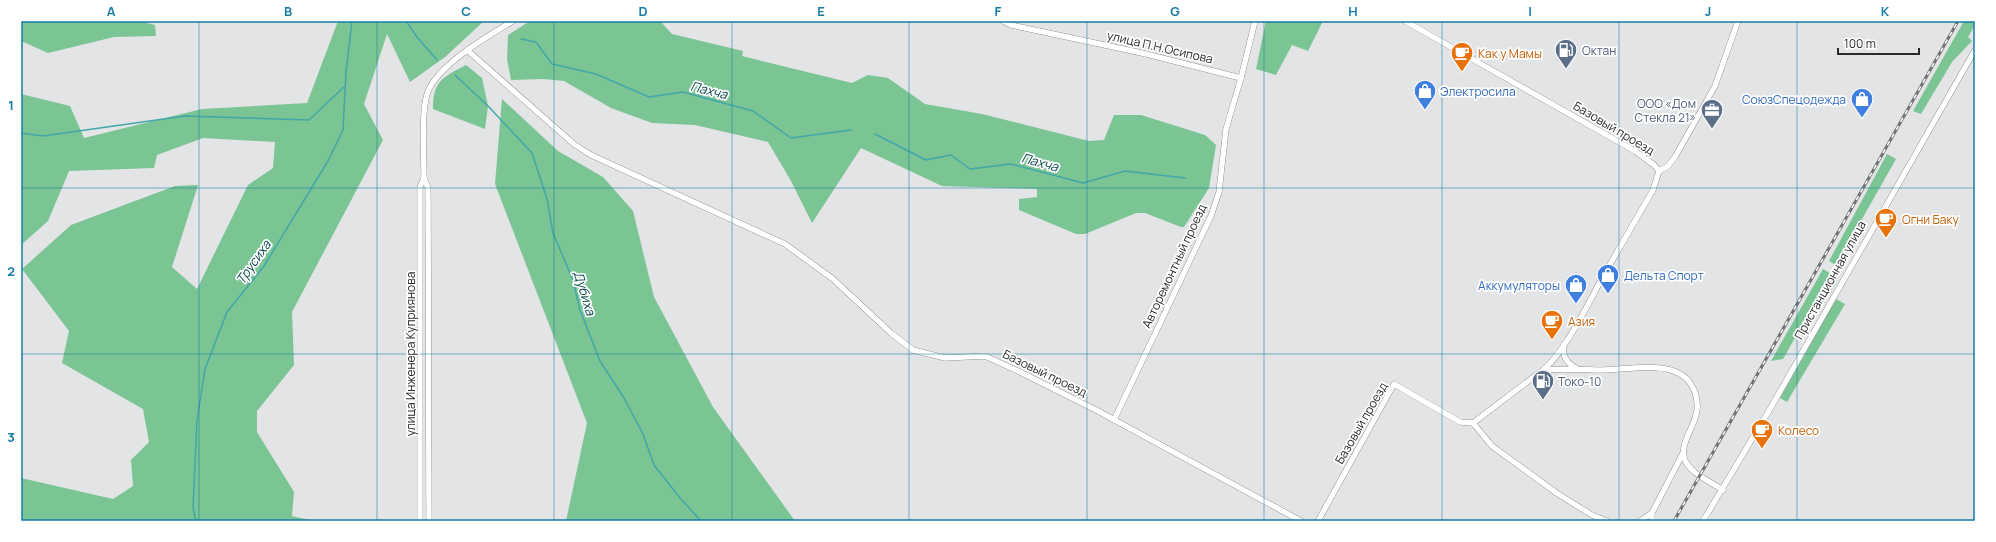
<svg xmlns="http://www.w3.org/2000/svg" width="1996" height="542" font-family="Manrope,sans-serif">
<rect width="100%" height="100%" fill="#e3e4e6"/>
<g fill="#7bc493">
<polygon points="21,21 139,21 155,25 156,36 114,37 48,53 21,41"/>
<polygon points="338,21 484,21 445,57 410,82 387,34 364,104 383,140 292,312 294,365 257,411 257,432 294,492 292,516 314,521 21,521 21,478 113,499 133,486 131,460 149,442 143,409 62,363 69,331 22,269 71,225 175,186 198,185 172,267 197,289 248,185 273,168 275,142 203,138 157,155 154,168 69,171 48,221 21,245 21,94 70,106 84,138 202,109 307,103"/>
<polygon points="530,21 660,21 672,34 743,51 742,56 852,83 868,75 888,78 925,104 982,114 1089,141 1104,140 1114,115 1141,115 1205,135 1216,145 1209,188 1184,227 1181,227 1145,213 1136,213 1085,234 1076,234 1019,210 1019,199 1037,197 1037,189 942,186 861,148 812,223 791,181 768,142 695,125 652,123 611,108 564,81 543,79 511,80 507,59 508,35"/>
<polygon points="1266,21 1323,21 1308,51 1292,45 1276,75 1256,69"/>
<polygon points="1964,21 1975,21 1975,25 1968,37 1972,41 1952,62 1921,114 1913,111"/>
<path d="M466,65l16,13 6,28 -3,23 -52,-20c0,-28 10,-32 33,-44z"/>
<polygon points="502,99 558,151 603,177 633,211 654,297 713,407 795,521 566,521 587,423 495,184"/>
<polygon points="1887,154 1896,159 1836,265 1829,261"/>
<polygon points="1823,269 1838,278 1823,305 1812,308 1783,359 1771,361"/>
<polygon points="1836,299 1845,304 1787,402 1780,398"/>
</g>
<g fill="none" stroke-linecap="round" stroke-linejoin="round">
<g stroke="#41a7a9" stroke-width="1.5">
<polyline points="406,21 417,37 437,60"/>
<polyline points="492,21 493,22"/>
<polyline points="521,39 536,42 552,64 596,74 649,97 683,92 753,111 791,138 851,130"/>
<polyline points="455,75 488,106 532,153 547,199 553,233 573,280 580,310 600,361 624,398 643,434 654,465 680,498 701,521"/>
<polyline points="21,133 43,136 185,116 309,120 344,87"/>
<polyline points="875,134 926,160 951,155 970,169 1011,164 1083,183 1125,171 1185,178"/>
<polyline points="196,521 193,508 197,420 205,369 227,312 264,266 328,161 343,130 346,72 352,21"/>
</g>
<g stroke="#636465" stroke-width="6">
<g id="minor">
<polyline points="1003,21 1011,25 1142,53 1241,78"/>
<polyline points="467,50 575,145 591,155 785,244 833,279 891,333 913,350 945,358 985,356 1018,371 1096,410 1301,521"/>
<polyline points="1659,171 1668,166 1675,157 1715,86 1738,21"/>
<path d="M424,178c0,-24 -3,-62 3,-84 9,-28 61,-58 86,-73"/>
<path d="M1564,344c-2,11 2,19 12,24"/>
<path d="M1544,370c20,-2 38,0 58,0 22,0 59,-8 78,4 10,5 16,17 17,28 3,19 -17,38 -13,55 3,15 27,25 39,33"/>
<polyline points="1114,420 1211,216 1219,192 1226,129 1241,78 1255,21"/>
<polyline points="1473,423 1492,446 1558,494 1592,515 1607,521"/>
<polyline points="1652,513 1652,521"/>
<polyline points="420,521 420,187 424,178 428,188 429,521"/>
<path d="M1318,521l76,-137 66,38 13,1 62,-47c27,-15 54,-75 70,-103 16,-28 32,-55 48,-83l6,-19 -5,-6 -19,-14 -230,-130"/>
<polyline points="1640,521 1652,513 1683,453"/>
<polyline points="1703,521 1770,409 1975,50"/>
</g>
</g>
<use href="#minor" stroke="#fff" stroke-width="5.5"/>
<g stroke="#717272" stroke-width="3">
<polyline id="rail" points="1674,521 1958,21"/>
</g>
<use href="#rail" stroke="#fff" stroke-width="1.5" stroke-dasharray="4.5" stroke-linecap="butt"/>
</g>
<path fill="none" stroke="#157ca6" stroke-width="1" stroke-opacity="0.55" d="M199,21v500M377,21v500M554,21v500M732,21v500M909,21v500M1087,21v500M1264,21v500M1442,21v500M1619,21v500M1797,21v500M21,188h1954M21,354h1954"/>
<defs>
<g id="fuel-pin" transform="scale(1.15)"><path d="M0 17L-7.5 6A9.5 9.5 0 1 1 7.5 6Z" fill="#5c6f8a" stroke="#fff"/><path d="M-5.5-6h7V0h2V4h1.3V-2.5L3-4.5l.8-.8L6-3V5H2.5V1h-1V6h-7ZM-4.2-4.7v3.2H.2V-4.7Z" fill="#fff"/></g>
<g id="cafe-pin" transform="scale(1.15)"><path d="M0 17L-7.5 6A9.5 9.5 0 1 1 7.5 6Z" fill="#e8710a" stroke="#fff"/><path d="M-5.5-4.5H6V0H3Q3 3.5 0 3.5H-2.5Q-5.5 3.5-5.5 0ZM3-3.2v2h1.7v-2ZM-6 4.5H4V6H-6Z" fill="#fff"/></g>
<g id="shop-pin" transform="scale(1.15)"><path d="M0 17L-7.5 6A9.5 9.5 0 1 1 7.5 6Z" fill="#3f7fe0" stroke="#fff"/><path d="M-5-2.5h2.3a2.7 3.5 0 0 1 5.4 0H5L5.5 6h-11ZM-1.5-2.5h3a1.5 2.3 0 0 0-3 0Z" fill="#fff"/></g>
<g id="office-pin" transform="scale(1.15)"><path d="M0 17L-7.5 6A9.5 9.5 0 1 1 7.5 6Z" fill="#5c6f8a" stroke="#fff"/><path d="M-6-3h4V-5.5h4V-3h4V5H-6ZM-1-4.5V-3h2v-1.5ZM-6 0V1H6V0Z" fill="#fff"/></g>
</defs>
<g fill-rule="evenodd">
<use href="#fuel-pin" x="1566" y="50"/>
<use href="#cafe-pin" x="1462" y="53"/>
<use href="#shop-pin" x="1425" y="91"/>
<use href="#shop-pin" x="1862" y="99"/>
<use href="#office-pin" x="1712" y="110"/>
<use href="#cafe-pin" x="1886" y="219"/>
<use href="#shop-pin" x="1608" y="275"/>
<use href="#shop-pin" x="1576" y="285"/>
<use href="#cafe-pin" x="1552" y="321"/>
<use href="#fuel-pin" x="1543" y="381"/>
<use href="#cafe-pin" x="1762" y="430"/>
</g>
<g text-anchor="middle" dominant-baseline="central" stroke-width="3.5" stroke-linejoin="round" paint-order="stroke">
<g font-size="12" fill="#292a2a" stroke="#fff">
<text transform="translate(1160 47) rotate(13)">улица П.Н.Осипова</text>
<text transform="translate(1614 128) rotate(31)">Базовый проезд</text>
<text transform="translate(1174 266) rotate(-65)">Авторемонтный проезд</text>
<text transform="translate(1830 280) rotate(-61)">Пристанционная улица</text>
<text transform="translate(410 354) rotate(-90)">улица Инженера Куприянова</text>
<text transform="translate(1045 373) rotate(26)">Базовый проезд</text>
<text transform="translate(1361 423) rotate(-60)">Базовый проезд</text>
</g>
<g font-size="12" fill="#4e5e75" stroke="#fff" text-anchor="start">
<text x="1582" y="50">Октан</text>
<text x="1696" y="103" text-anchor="end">ООО «Дом<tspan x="1696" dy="14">Стекла 21»</tspan></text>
<text x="1558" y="381">Токо-10</text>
</g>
<g font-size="12" fill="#c56008" stroke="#fff" text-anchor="start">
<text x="1478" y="53">Как у Мамы</text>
<text x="1902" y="219">Огни Баку</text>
<text x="1568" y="321">Азия</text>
<text x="1778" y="430">Колесо</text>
</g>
<g font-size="12" fill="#366cbe" stroke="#fff" text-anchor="start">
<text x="1440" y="91">Электросила</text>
<text x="1846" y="99" text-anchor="end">СоюзСпецодежда</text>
<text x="1624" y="275">Дельта Спорт</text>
<text x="1560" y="285" text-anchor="end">Аккумуляторы</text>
</g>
<g font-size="13" font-style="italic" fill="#084849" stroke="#fff">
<text transform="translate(709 90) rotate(14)">Пахча</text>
<text transform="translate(1040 162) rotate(15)">Пахча</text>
<text transform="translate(253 262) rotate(-55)">Трусиха</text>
<text transform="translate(585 293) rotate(73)">Дубиха</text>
</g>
</g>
<rect width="1996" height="542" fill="none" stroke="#ffffff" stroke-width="44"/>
<path d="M1838 48v6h81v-6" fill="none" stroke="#292a2a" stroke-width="2"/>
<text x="1844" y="48" font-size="12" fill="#292a2a" stroke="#ffffff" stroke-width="3" paint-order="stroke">100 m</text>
<rect x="22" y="22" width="1952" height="498" fill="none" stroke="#157ca6" stroke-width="1.5"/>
<g font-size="13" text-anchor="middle" font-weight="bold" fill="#157ca6">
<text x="111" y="16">A</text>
<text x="288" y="16">B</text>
<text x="466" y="16">C</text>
<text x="643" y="16">D</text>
<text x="821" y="16">E</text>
<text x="998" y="16">F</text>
<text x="1175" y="16">G</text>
<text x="1353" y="16">H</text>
<text x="1530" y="16">I</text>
<text x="1708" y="16">J</text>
<text x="1885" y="16">K</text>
<text x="11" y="110">1</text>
<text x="11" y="276">2</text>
<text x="11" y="442">3</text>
</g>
</svg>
